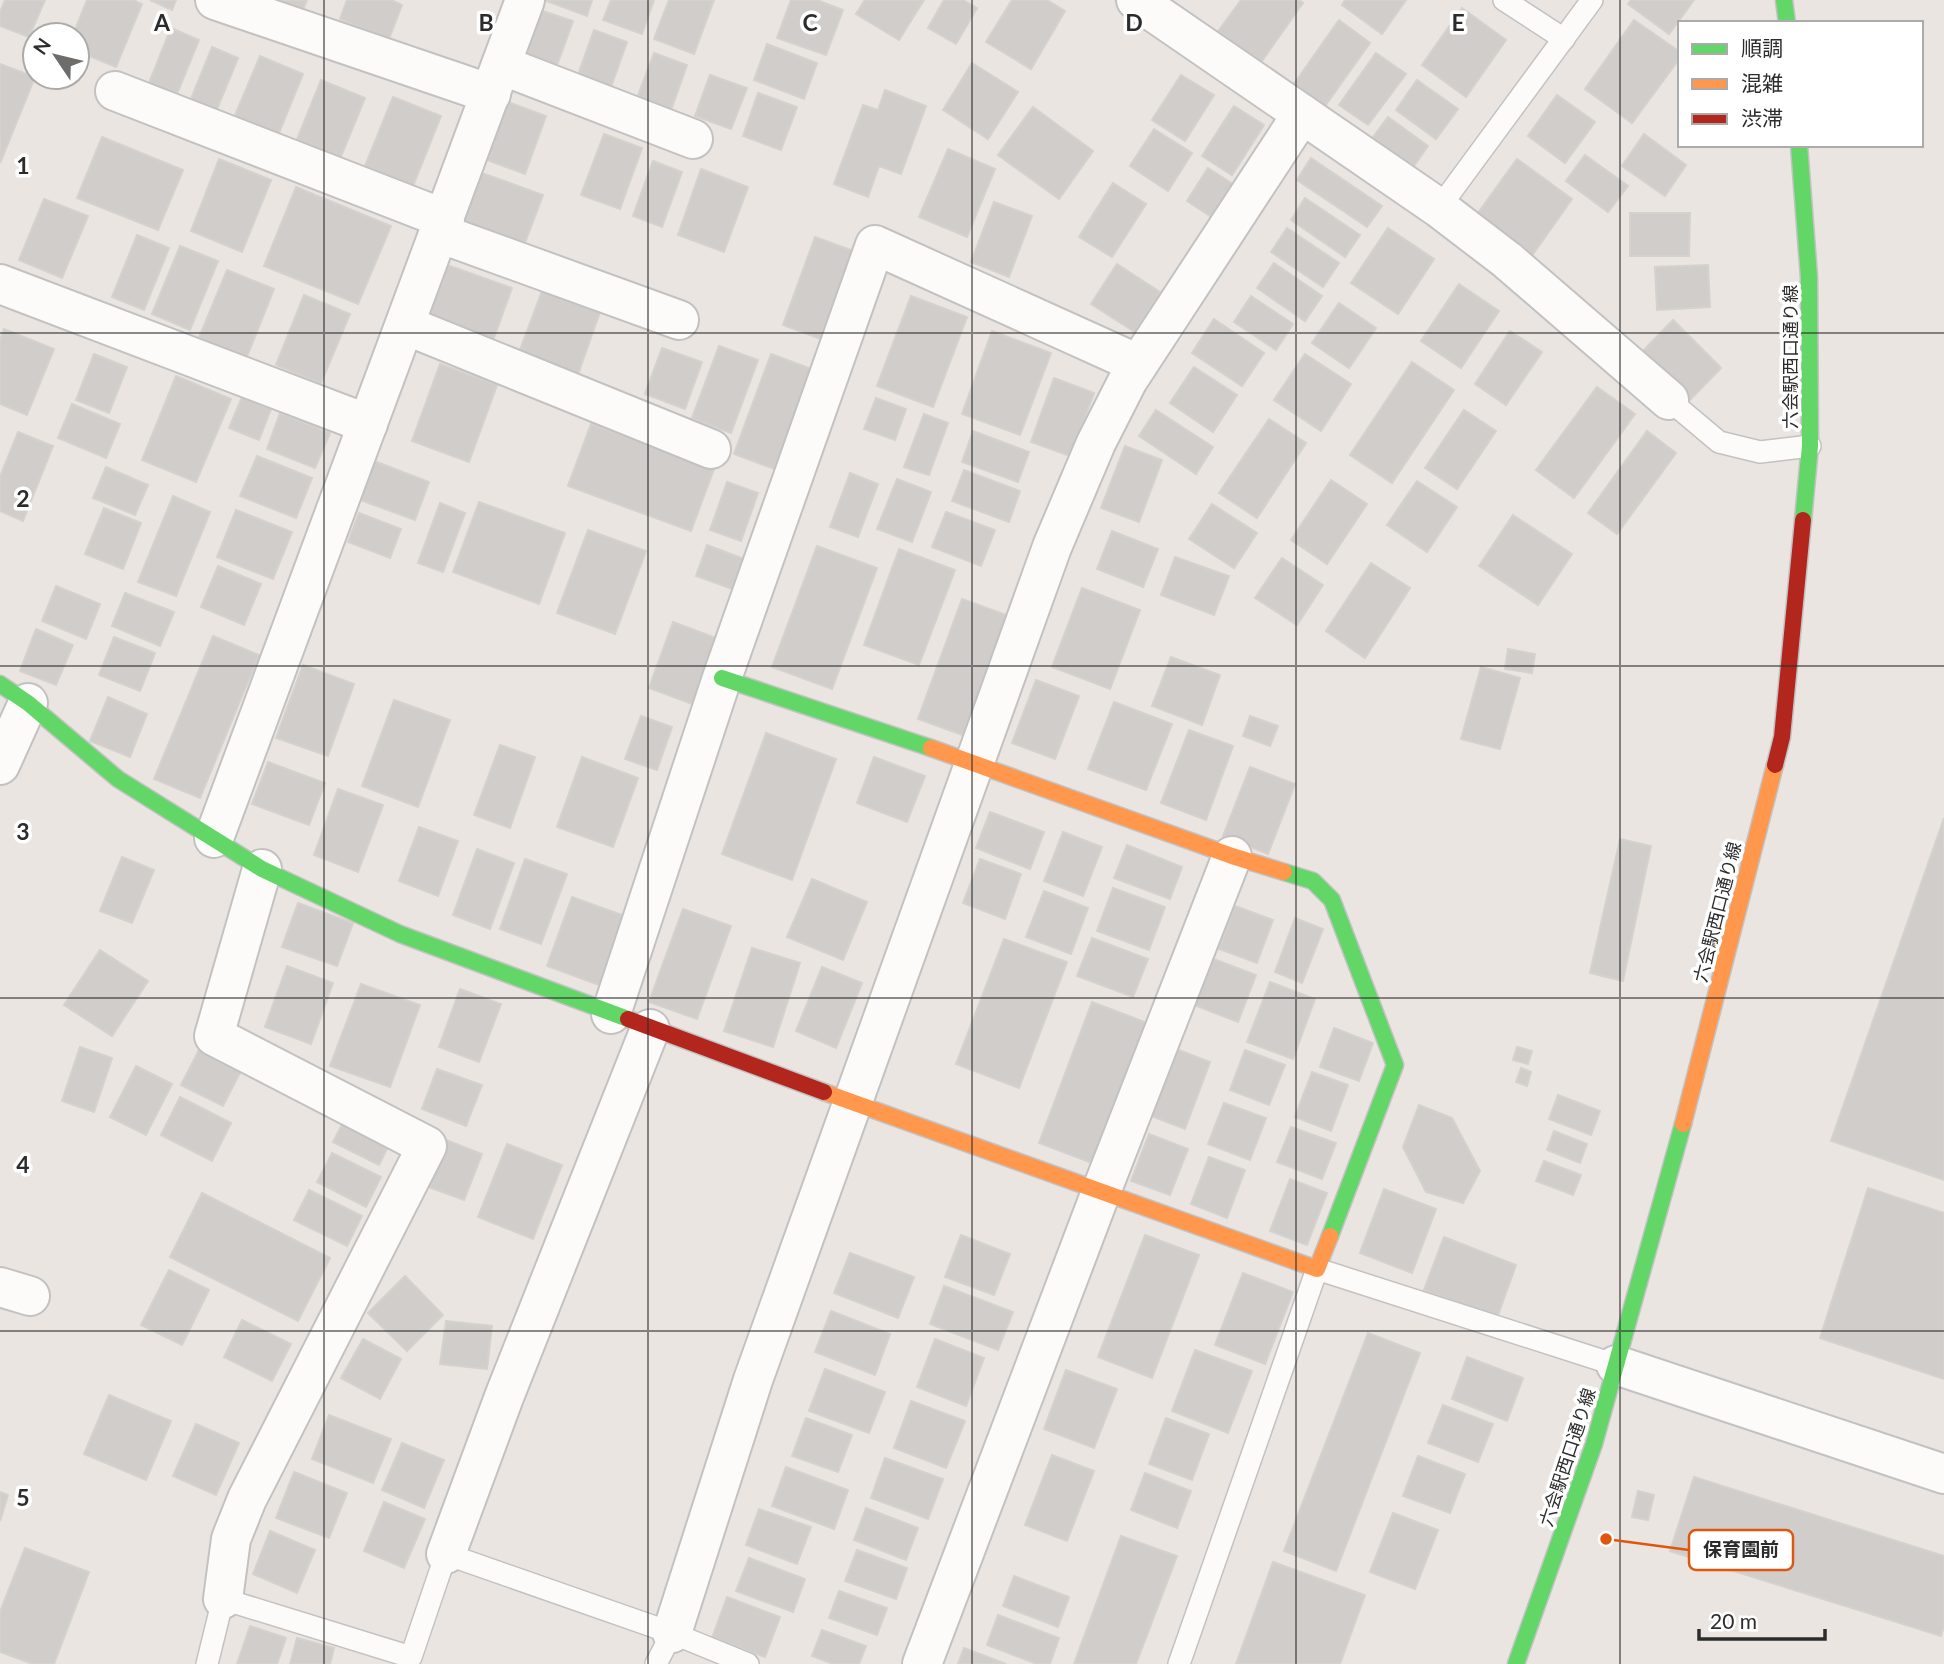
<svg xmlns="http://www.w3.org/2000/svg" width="1944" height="1664" font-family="Lato,'Noto Sans JP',sans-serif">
<rect width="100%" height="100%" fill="#eae5e1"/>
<g fill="#d0cdca" stroke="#d5d1cd" stroke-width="2">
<polygon points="5,0 45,0 29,37 0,26 0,12"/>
<polygon points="87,0 133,0 142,4 116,67 77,51 77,35 73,35"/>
<polygon points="150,0 176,0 172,10"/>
<polygon points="270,0 307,0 300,16"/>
<polygon points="347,0 391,0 402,5 389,39 340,19"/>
<polygon points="544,0 592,0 587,16"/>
<polygon points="611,0 654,0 642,34 603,20"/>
<polygon points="669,0 714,0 694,54 654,39"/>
<polygon points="791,0 817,0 843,10 826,55 777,38"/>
<polygon points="865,0 924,0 899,40 856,14"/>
<polygon points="944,0 963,0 977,8 956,44 928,28"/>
<polygon points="1012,0 1047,0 1065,11 1031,69 986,42"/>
<polygon points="1241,0 1299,0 1303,3 1257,68 1214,37"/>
<polygon points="1345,0 1406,0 1382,34 1342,5"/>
<polygon points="1631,0 1694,0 1669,34 1628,4"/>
<polygon points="534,8 573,21 556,68 517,54"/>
<polygon points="1462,8 1506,40 1466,97 1422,65"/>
<polygon points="1339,20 1370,43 1325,106 1294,84"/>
<polygon points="1634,20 1680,52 1680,58 1632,123 1585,89"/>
<polygon points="171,28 199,40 175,99 147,88"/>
<polygon points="594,30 627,42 611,87 578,75"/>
<polygon points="767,44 817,63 804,99 754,80"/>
<polygon points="212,47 238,58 215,114 189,104"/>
<polygon points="654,53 687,65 670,113 636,101"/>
<polygon points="1376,53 1406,74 1368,125 1339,105"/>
<polygon points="260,56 303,74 277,138 233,120"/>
<polygon points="972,63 1018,92 988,139 943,110"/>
<polygon points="0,64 35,77 0,163"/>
<polygon points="710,75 747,88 731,129 695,116"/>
<polygon points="1181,75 1214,95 1185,141 1152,120"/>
<polygon points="321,80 365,98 340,159 296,142"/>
<polygon points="1417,80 1458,109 1436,139 1396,110"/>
<polygon points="885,90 926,106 901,174 879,166 868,197 834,184 863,105 878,110"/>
<polygon points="758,93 797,107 781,150 743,136"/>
<polygon points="1557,95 1595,122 1565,163 1528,136"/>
<polygon points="393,97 441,116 413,186 365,166"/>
<polygon points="508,102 546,116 525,174 487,160"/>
<polygon points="1234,106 1264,125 1232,175 1202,156"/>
<polygon points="1033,107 1093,151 1059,199 998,155"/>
<polygon points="1388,117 1428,146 1409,173 1368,144"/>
<polygon points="1154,129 1192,153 1168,191 1130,166"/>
<polygon points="604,134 642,148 620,209 581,195"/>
<polygon points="1644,134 1686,165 1665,196 1622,166"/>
<polygon points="102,137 183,170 158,230 77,198"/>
<polygon points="948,149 995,169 967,237 919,217"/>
<polygon points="1585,155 1628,186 1608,212 1566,181"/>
<polygon points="1311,158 1382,206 1367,227 1297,180"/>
<polygon points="219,159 271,180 242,252 191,231"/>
<polygon points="1517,159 1572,199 1531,257 1475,217"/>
<polygon points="653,161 682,172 662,227 633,216"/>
<polygon points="1208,168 1239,188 1218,221 1187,201"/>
<polygon points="701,169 748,187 724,252 678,235"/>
<polygon points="479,172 543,195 523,248 459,224"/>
<polygon points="1113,183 1146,204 1112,257 1079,237"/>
<polygon points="296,187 391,226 358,304 264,266"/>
<polygon points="1305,198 1360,235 1345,257 1291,220"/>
<polygon points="44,199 88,216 62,278 19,260"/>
<polygon points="994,202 1032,216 1009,277 971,262"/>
<polygon points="1630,213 1690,213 1689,256 1630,256"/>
<polygon points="1287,228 1339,263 1323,287 1271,252"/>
<polygon points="1388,228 1434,259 1398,314 1351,283"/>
<polygon points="137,235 169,248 144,310 112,297"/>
<polygon points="815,237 862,254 829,342 783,325"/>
<polygon points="180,246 218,261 190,330 152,314"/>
<polygon points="1274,263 1322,296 1305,321 1257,288"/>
<polygon points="1117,264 1160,292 1135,332 1091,304"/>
<polygon points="447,265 512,288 491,346 426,322"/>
<polygon points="1708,265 1710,307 1657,310 1655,267"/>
<polygon points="227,270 274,289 246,359 198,340"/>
<polygon points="1459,284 1499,311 1461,368 1421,341"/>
<polygon points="542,291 600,312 576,380 517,358"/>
<polygon points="304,295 350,314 321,383 276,365"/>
<polygon points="911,296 967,317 933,407 877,386"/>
<polygon points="1251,296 1293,324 1276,350 1234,322"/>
<polygon points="1339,303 1376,328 1349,368 1312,343"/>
<polygon points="1214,319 1264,353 1242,386 1192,353"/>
<polygon points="1673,320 1721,368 1687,403 1640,354"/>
<polygon points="4,329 54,349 27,415 0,404 0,340"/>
<polygon points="992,331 1051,353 1020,435 962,414"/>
<polygon points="1510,331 1542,352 1506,405 1475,384"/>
<polygon points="719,346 758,360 731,433 692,418"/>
<polygon points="662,348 702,362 685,409 645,394"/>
<polygon points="94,354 127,367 109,413 76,400"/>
<polygon points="771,354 817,371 780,471 734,454"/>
<polygon points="1305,354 1351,384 1321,431 1274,400"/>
<polygon points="1412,362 1454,390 1392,483 1350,455"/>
<polygon points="440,364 497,385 469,462 412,441"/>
<polygon points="1194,367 1237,395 1213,432 1170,403"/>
<polygon points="176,376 231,399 196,482 142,460"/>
<polygon points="1054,378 1094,393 1070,456 1031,442"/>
<polygon points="1597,387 1635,414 1574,498 1536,470"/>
<polygon points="242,397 271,409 259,440 229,428"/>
<polygon points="876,398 906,409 895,440 864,429"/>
<polygon points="72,404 120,424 106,458 58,438"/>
<polygon points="1156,410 1213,447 1196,474 1139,436"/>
<polygon points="1464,410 1496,431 1457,489 1425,468"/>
<polygon points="280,413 330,433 315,468 267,449"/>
<polygon points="924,414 948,423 929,475 904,467"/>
<polygon points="1269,419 1306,443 1257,518 1219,493"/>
<polygon points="591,424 714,469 691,531 568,486"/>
<polygon points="973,431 1029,452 1018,482 962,462"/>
<polygon points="1647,431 1676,453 1617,534 1588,513"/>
<polygon points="18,432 53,446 23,521 0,511 0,477"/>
<polygon points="1125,446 1162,460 1139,522 1101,508"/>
<polygon points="257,456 312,478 296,518 240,496"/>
<polygon points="374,461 429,482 415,520 360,500"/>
<polygon points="106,467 148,485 135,515 93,498"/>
<polygon points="964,470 1020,491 1009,522 952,501"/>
<polygon points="850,473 878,484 858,537 830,527"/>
<polygon points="897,479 931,492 912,542 877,529"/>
<polygon points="1331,480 1367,504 1327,564 1291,540"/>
<polygon points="1417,481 1457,507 1427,552 1387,525"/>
<polygon points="727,482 758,493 741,541 710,530"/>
<polygon points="173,496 210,512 176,596 138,582"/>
<polygon points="479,502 565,533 539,604 453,572"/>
<polygon points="440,503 465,513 443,572 418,563"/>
<polygon points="1212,504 1257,533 1234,568 1189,539"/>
<polygon points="104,508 141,523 123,569 85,554"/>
<polygon points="236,510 292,532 273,579 217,557"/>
<polygon points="946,512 995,530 981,566 932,547"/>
<polygon points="359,513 401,529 390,558 348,542"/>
<polygon points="1513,515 1572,554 1538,605 1479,566"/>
<polygon points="588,530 646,551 615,634 557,613"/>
<polygon points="1112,531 1158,549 1143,587 1097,569"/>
<polygon points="707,545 747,560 735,590 696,576"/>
<polygon points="817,546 877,568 832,689 772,667"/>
<polygon points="899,549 955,570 919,665 864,645"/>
<polygon points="1175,557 1229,576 1214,615 1161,595"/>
<polygon points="1282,558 1323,585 1297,625 1255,598"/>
<polygon points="1371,563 1410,588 1365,658 1326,631"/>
<polygon points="218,566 261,584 244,625 201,607"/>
<polygon points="56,586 100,604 86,639 42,621"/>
<polygon points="1082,588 1140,610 1110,689 1052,667"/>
<polygon points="125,593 174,612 160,646 112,626"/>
<polygon points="962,599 1023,621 979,741 918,719"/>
<polygon points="673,622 724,641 700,707 649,688"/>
<polygon points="36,629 73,645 56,685 20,671"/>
<polygon points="213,636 259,655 200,798 154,779"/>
<polygon points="114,637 155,653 140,691 99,675"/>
<polygon points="1508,649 1535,654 1532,673 1505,669"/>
<polygon points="1171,657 1220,675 1202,725 1152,706"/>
<polygon points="303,665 354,684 328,756 276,738"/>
<polygon points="1481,667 1520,678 1500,749 1461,739"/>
<polygon points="1036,680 1079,696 1055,759 1012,743"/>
<polygon points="108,697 147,714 130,757 90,741"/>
<polygon points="394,700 450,720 418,807 362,786"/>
<polygon points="1114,702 1172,724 1146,790 1088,769"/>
<polygon points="641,716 672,727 657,770 625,759"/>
<polygon points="1250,716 1278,726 1270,746 1243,736"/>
<polygon points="1189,730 1233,746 1206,820 1161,803"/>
<polygon points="766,733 836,759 792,880 722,854"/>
<polygon points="500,745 535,757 510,828 474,815"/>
<polygon points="582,757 638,778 613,847 557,827"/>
<polygon points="874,757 925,776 907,822 857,803"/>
<polygon points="268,762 325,783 309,825 252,804"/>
<polygon points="1250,767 1295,784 1268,854 1223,836"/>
<polygon points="338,789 383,805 358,872 314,855"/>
<polygon points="990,812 1044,832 1030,869 976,848"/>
<polygon points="1944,818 1944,1180 1831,1141"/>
<polygon points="419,827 458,841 438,896 399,881"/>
<polygon points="1063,832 1102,847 1083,896 1044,881"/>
<polygon points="1620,839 1651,846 1623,981 1590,973"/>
<polygon points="1127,845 1182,867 1170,899 1114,878"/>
<polygon points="477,849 514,863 490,929 453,915"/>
<polygon points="122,857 154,870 132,923 100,911"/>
<polygon points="525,859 567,874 541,944 500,929"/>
<polygon points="980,859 1021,874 1005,919 963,903"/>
<polygon points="812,879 867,902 843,960 787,937"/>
<polygon points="1113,888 1165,907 1149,950 1097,931"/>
<polygon points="1044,891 1088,908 1071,954 1026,937"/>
<polygon points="572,897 625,916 599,985 547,966"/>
<polygon points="298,903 353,923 337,966 282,947"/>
<polygon points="1235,906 1273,920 1257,963 1219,949"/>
<polygon points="683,909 731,926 697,1019 649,1002"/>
<polygon points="1295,918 1323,929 1302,983 1275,972"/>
<polygon points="1092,938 1148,959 1133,997 1077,976"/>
<polygon points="1004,939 1067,962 1019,1088 956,1064"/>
<polygon points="752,948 800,963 773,1047 724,1031"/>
<polygon points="100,950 148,981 112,1036 64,1005"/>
<polygon points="1211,958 1256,975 1238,1022 1194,1005"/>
<polygon points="287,966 333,983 311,1044 265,1027"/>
<polygon points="822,967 862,983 836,1048 796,1031"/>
<polygon points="1270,982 1315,999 1293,1059 1247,1042"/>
<polygon points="361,984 420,1005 390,1087 330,1066"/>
<polygon points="460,989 501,1004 479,1062 439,1047"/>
<polygon points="1092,1002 1150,1024 1097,1165 1039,1143"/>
<polygon points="1334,1028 1373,1043 1359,1081 1320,1067"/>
<polygon points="204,1040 246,1061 223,1106 181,1085"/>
<polygon points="80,1047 112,1058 94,1112 62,1101"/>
<polygon points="1517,1047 1532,1051 1528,1064 1513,1060"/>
<polygon points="1176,1049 1210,1062 1185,1129 1151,1116"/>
<polygon points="1245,1050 1285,1065 1269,1105 1230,1090"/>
<polygon points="136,1066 172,1084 146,1135 110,1117"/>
<polygon points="1521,1068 1531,1072 1527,1086 1516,1082"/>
<polygon points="437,1069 482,1085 466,1126 422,1109"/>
<polygon points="1312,1072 1348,1085 1331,1131 1295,1117"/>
<polygon points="1558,1095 1600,1111 1591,1135 1549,1119"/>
<polygon points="180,1097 231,1123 212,1161 161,1135"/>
<polygon points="1224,1103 1266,1118 1250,1160 1208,1144"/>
<polygon points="1419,1105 1452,1118 1480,1171 1463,1203 1426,1192 1403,1147"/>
<polygon points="347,1115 393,1137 379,1165 333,1142"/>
<polygon points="1291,1127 1336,1143 1322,1179 1277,1162"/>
<polygon points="1554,1131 1587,1144 1580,1163 1547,1150"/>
<polygon points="1149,1134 1188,1149 1170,1195 1131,1181"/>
<polygon points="446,1140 482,1154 464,1200 428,1187"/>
<polygon points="507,1144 562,1165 533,1239 478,1217"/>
<polygon points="332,1153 381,1177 366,1207 317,1182"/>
<polygon points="1209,1157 1245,1170 1227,1218 1191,1204"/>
<polygon points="1544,1161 1581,1175 1573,1195 1536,1181"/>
<polygon points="1290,1179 1327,1193 1307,1245 1270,1231"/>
<polygon points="1868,1188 1944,1213 1944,1379 1820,1338"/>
<polygon points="1384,1189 1436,1209 1412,1273 1360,1253"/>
<polygon points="309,1190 362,1216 347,1246 294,1220"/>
<polygon points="202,1193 330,1258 298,1321 170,1257"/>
<polygon points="961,1235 1010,1254 994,1295 945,1277"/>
<polygon points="1145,1235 1199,1255 1152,1378 1098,1357"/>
<polygon points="1444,1237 1516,1265 1497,1318 1424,1290"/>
<polygon points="850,1253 914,1277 898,1318 834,1293"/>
<polygon points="169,1270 209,1290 182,1345 141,1325"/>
<polygon points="1243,1273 1293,1292 1265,1364 1215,1345"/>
<polygon points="405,1276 443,1315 407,1351 368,1313"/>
<polygon points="944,1286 1013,1312 998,1350 930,1324"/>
<polygon points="831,1311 890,1334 875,1375 815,1352"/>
<polygon points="242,1320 291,1344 272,1381 224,1357"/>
<polygon points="446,1321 492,1326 487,1369 440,1364"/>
<polygon points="1368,1333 1420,1353 1336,1571 1284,1551"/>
<polygon points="363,1339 401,1359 380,1399 341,1378"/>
<polygon points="935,1339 984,1358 966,1406 917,1387"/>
<polygon points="1195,1350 1252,1371 1228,1433 1172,1411"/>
<polygon points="1467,1357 1523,1378 1507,1421 1452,1399"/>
<polygon points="825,1369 885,1392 869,1433 809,1411"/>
<polygon points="1066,1370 1117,1389 1094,1448 1044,1429"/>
<polygon points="109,1395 171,1421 146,1480 84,1454"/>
<polygon points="911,1401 965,1421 946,1468 894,1448"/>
<polygon points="1443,1405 1493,1424 1478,1462 1428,1443"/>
<polygon points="329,1415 391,1439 373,1483 312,1459"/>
<polygon points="806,1418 852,1435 838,1472 792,1456"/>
<polygon points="1166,1418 1209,1434 1192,1480 1149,1464"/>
<polygon points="196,1424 239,1443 216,1495 173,1476"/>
<polygon points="402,1443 444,1460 424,1508 382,1490"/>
<polygon points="1052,1455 1094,1471 1067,1541 1025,1525"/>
<polygon points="1418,1456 1465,1474 1450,1513 1403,1496"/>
<polygon points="885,1458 943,1479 928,1519 871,1498"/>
<polygon points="786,1467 848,1490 834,1529 772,1506"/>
<polygon points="294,1472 347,1493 329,1538 276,1518"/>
<polygon points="1145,1473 1191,1491 1177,1528 1131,1510"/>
<polygon points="1694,1477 1944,1556 1944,1626 1941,1636 1670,1551"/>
<polygon points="1638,1491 1654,1495 1648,1520 1632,1517"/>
<polygon points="0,1492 8,1495 0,1521"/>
<polygon points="384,1502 425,1519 404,1568 364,1551"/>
<polygon points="866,1508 918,1528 906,1560 854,1540"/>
<polygon points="759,1509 811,1527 797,1564 746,1545"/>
<polygon points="1393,1513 1438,1530 1415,1589 1370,1572"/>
<polygon points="270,1531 315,1550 297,1593 253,1574"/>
<polygon points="1121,1536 1177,1556 1136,1664 1074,1664"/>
<polygon points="25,1548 89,1572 54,1664 33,1664 0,1652 0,1612"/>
<polygon points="857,1550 907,1568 896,1599 845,1581"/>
<polygon points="749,1558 805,1579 793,1612 736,1591"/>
<polygon points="1273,1562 1365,1595 1340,1664 1236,1664"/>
<polygon points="1014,1576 1069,1597 1058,1627 1003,1606"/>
<polygon points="839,1591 887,1608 877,1635 829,1618"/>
<polygon points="727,1597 780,1617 765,1657 712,1638"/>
<polygon points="998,1615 1059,1638 1050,1664 1037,1664 987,1645"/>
<polygon points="250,1626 286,1638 277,1664 237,1664"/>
<polygon points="822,1630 866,1646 859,1664 833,1664 812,1656"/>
<polygon points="297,1638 334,1648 330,1664 290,1664"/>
<polygon points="964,1648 1006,1664 958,1664"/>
</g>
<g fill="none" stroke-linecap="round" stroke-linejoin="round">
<g stroke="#c3c2c3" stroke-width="24">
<g id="lane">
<polyline points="1504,0 1564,39"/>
<polyline points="1439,208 1592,0"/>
<polyline points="1669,400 1719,442 1760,452 1810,446"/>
<polyline points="207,1664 223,1599 411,1657 446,1554 672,1633 748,1664"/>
<polyline points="656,1664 672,1633"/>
<polyline points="1179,1664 1317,1269 1616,1365"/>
</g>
</g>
<g stroke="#c3c2c3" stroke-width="42">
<g id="street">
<polyline points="215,0 491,94"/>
<polyline points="1136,0 1439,208 1507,260 1669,400"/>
<polyline points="501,65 693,139"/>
<polyline points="115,91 445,219"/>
<polyline points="439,233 679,320"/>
<polyline points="0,284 368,424"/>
<polyline points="405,325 711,449"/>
<polyline points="0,765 28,703"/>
<polyline points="214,838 525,0"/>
<polyline points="611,1014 722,678 875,245 1138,364"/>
<polyline points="0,1287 30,1296"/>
<polyline points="1616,1365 1944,1474"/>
<polyline points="446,1554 504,1397 650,1029"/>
<polyline points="223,1599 231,1539 247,1499 427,1146 214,1036 262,869"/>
<polyline points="672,1633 753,1380 1052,547 1096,443 1128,380 1302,114"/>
<polyline points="922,1664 1101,1192 1232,856"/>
</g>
</g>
<g stroke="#c3c2c3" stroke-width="19">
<g id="fast">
<polyline points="1784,0 1787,23"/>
<polyline points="1799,145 1809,277 1810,446 1803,520"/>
<polyline points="722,678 931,748"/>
<polyline points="0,684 28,703 118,779 262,869 400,934 628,1019"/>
<polyline points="1284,872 1313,881 1332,900 1395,1065 1330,1236"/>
<polyline points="1516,1664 1594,1444 1683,1124"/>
</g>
</g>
<g stroke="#c3c2c3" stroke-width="19">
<g id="slow">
<polyline points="931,748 1232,856 1284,872"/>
<polyline points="824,1092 1317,1269 1330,1236"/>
<polyline points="1683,1124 1775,765"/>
</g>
</g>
<g stroke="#c3c2c3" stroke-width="19">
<g id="jam">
<polyline points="1775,765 1782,737 1803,520"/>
<polyline points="628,1019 824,1092"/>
</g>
</g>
<use href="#lane" stroke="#fcfbfa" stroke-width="21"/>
<use href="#street" stroke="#fcfbfa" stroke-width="38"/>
<use href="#fast" stroke="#63d668" stroke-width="16"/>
<use href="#slow" stroke="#ff974d" stroke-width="16"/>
<use href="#jam" stroke="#b3261e" stroke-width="16"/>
</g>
<path fill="none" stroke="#2c2c2c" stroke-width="2" stroke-opacity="0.55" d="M324,0v1664M648,0v1664M972,0v1664M1296,0v1664M1620,0v1664M0,333h1944M0,666h1944M0,998h1944M0,1331h1944"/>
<g text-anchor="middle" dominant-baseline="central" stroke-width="7" stroke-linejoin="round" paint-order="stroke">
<g font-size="18" fill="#2c2c2c" stroke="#fff">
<text transform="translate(1790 357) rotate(-90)">六会駅西口通り線</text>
<text transform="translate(1717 912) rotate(-76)">六会駅西口通り線</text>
<text transform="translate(1567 1457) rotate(-72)">六会駅西口通り線</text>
</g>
</g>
<g font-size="23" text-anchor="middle" font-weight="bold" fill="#2c2c2c" stroke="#fff" stroke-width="7" stroke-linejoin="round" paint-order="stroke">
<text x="162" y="31">A</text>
<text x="486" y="31">B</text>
<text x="810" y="31">C</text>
<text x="1134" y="31">D</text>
<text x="1458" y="31">E</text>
<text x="23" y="174">1</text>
<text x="23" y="507">2</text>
<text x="23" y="840">3</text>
<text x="23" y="1173">4</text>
<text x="23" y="1506">5</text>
</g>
<path fill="none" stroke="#df570e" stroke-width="2.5" d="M1606 1539L1689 1550"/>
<circle fill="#df570e" stroke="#fff" stroke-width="2.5" cx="1606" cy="1539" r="7"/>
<rect fill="#fff" stroke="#df570e" stroke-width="2.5" x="1689" y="1530" width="104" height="40" rx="7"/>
<g font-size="19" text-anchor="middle" font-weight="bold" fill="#2c2c2c">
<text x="1741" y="1556">保育園前</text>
</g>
<rect x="1678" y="21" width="245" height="126" fill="#ffffff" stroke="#ababab" stroke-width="2"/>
<rect x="1692" y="44" width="35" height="10" fill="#63d668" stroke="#ababab" stroke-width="2"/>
<text x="1741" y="56" font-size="21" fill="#2c2c2c">順調</text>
<rect x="1692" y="79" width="35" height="10" fill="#ff974d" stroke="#ababab" stroke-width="2"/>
<text x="1741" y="91" font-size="21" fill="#2c2c2c">混雑</text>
<rect x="1692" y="114" width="35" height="10" fill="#b3261e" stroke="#ababab" stroke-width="2"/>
<text x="1741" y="126" font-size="21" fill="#2c2c2c">渋滞</text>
<g transform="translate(56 56) rotate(305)"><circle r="33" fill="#ffffff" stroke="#ababab" stroke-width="2"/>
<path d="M0-5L12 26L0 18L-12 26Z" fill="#6e6d6b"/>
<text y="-10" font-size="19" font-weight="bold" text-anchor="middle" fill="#2c2c2c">N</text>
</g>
<path d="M1699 1629v10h126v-10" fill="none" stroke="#2c2c2c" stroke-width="3.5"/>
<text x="1710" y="1629" font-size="21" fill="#2c2c2c" stroke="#ffffff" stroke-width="5" paint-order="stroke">20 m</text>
</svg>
